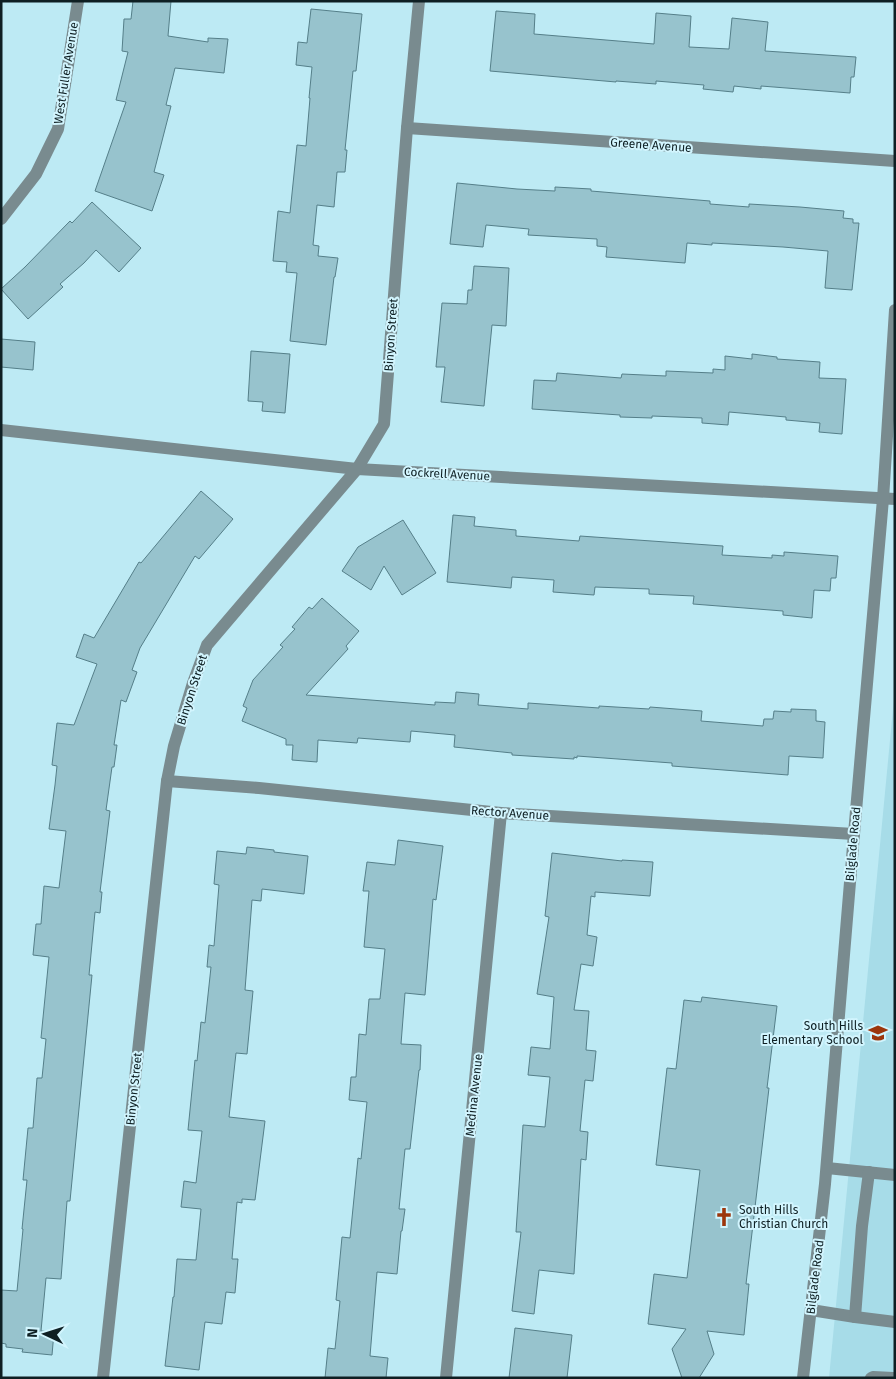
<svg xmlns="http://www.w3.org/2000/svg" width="896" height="1379" font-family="'Fira Sans',sans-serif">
<rect width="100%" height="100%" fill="#bdeaf4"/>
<polygon fill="#a7dce8" points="895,688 895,1378 829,1378"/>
<g fill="#97c3cd" stroke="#557f89">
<polygon points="133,1 171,1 168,36 208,42 208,38 228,39 224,73 175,68 166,105 171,106 154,172 164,175 152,211 95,191 126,102 116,100 128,52 122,51 124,19 131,19"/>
<polygon points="311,9 362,14 356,71 353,71 345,150 347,150 345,172 337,172 334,207 317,205 313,245 319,246 318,256 338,258 335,277 334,277 326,345 290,341 297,273 286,272 287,262 273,261 278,211 290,213 297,145 306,146 310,98 309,98 312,67 296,65 298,42 307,43"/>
<polygon points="496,11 535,14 534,34 654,44 656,13 691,16 689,47 729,49 732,18 768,22 765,51 856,57 854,77 851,77 850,93 761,86 761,89 734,86 733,92 703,89 704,85 656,81 656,84 616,81 616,82 490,71"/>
<polygon points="457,183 517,189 555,191 555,187 591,189 591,191 710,201 710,204 749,207 749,204 800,207 844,211 843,218 853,219 853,223 859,223 852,290 825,288 828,251 783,247 712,243 712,245 687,243 685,263 606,257 607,247 597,246 597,239 528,235 529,229 486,225 483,247 450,244"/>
<polygon points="92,202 141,248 119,272 96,250 84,263 60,284 63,287 28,319 1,289 25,267 70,221 72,223"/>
<polygon points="474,266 509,268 506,326 492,325 484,406 441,402 445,367 436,367 442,303 467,304 468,290 472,290"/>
<polygon points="1,339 35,342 33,370 1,367"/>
<polygon points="251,351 290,354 285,413 262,411 263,402 248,401"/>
<polygon points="752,354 777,357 777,359 820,362 819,378 846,379 842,434 819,432 820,423 786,420 786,417 729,412 728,425 702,423 702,418 652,416 652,418 620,417 620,415 532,409 534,380 556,381 557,373 621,378 622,374 666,376 666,371 713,373 713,369 725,370 725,356 752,359"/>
<polygon points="201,491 233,519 199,559 195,556 140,648 132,670 137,672 126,702 121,700 114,745 117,745 114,767 112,767 106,810 110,811 100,892 102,892 100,913 95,912 89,975 92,975 70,1201 67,1201 61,1279 46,1278 41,1331 54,1332 52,1355 22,1352 23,1349 6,1347 6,1344 1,1343 1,1290 17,1291 23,1229 22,1229 27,1180 23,1180 28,1128 33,1128 37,1078 42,1078 46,1039 41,1038 49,957 33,955 36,924 41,924 44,886 59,888 66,831 49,829 55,785 57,766 52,765 57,723 74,725 97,664 76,657 84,634 94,638 139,562 141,563"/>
<polygon points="453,515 475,517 474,526 516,530 516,536 579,541 580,536 723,546 722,555 772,558 772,555 784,556 784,552 838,556 836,578 831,578 830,591 814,590 812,618 783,615 783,611 693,604 694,596 649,594 649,589 595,587 594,595 553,592 554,580 512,577 511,588 447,582"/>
<polygon points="403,520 436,573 402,595 384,566 371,590 342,571 358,547"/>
<polygon points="322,598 359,631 346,646 348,649 306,695 435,705 435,702 455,703 456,692 479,694 478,705 528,709 528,703 599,708 599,706 649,709 650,707 702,711 701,721 763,726 764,719 773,719 774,711 791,712 791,709 816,710 816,721 825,722 823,758 789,756 788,775 672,766 672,763 577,756 577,758 574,757 574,759 512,755 512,753 454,747 455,735 411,731 410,742 358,738 357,743 318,740 317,762 292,760 293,745 286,745 286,739 242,721 247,708 243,706 253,680 283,647 280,645 295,629 292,627 309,607 312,609"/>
<polygon points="398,840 443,846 436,900 433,899 425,995 405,993 401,1044 421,1045 420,1070 419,1070 410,1149 405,1149 399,1209 405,1209 402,1231 401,1231 397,1274 377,1272 370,1356 388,1358 386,1378 325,1378 328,1348 335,1349 340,1301 336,1300 342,1237 350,1238 358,1158 361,1159 367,1102 349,1100 351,1077 356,1077 359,1034 366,1035 369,999 380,999 385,949 364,947 369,891 363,891 367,862 395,865"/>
<polygon points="247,847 274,850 274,852 308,856 304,894 262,889 261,901 252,900 245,990 253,991 247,1054 236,1053 229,1117 265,1121 255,1200 242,1199 242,1203 237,1202 232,1259 238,1259 235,1293 226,1292 222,1324 205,1322 199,1370 165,1366 173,1297 174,1297 177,1259 196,1260 201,1209 181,1207 184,1181 196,1183 202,1131 188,1130 195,1060 197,1061 201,1022 205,1023 211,967 207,967 209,945 214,946 219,885 214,884 217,851 246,854"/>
<polygon points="552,853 622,861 622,860 653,862 650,896 595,892 595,897 591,896 587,935 597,937 593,966 581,964 574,1010 589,1011 586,1050 596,1051 593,1081 585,1080 580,1131 588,1132 586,1160 581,1159 574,1274 539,1270 534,1314 512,1311 521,1232 516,1232 523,1125 545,1127 550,1077 528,1075 531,1047 550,1049 554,997 537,994 549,917 545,916"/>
<polygon points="702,997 777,1006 767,1088 769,1088 746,1284 749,1284 744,1335 707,1331 714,1354 699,1378 682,1378 672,1349 686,1329 648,1324 654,1274 687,1278 700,1170 656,1165 667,1068 676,1069 684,1000 701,1002"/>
<polygon points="515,1328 572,1335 567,1378 509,1378"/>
</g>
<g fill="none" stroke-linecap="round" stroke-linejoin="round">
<g stroke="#798b8f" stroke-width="12">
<polyline points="827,1168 895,1175"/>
<polyline points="811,1310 855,1317 895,1322"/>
<polyline points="855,1317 862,1226 869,1172"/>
<polyline points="871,1378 873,1377 893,1378"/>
</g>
<g stroke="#798b8f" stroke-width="12">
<polyline points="407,128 895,161"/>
<polyline points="1,219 36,174 58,129 78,1"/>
<polyline points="1,430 357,469 895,499"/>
<polyline points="167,781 259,788 501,813 854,834"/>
<polyline points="103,1378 167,781 174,746 193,683 207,645 357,469 384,424 407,128 419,1"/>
<polyline points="446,1378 501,813"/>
</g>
<polyline stroke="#798b8f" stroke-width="12" points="803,1378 825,1184 854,834 883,499 895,310"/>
</g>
<defs>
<g id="school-bare" transform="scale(1.5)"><path d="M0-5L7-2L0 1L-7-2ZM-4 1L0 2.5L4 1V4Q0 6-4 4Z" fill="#9c360c" stroke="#d2f5fe" stroke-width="2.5" paint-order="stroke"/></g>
<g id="church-bare" transform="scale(1.5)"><path d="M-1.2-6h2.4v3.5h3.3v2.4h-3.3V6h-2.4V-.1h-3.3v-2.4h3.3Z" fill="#9c360c" stroke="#d2f5fe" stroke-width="2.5" paint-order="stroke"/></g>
</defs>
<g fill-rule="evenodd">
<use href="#school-bare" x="878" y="1033"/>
<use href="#church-bare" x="724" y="1217"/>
</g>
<g text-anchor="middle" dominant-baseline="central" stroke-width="4" stroke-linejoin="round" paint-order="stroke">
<g font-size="12" fill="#0e1f23" stroke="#d2f5fe">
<text transform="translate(66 73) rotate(-81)">West Fuller Avenue</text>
<text transform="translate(651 145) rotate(4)">Greene Avenue</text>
<text transform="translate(391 335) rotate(-86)">Binyon Street</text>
<text transform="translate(447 474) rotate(3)">Cockrell Avenue</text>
<text transform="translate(192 690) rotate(-72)">Binyon Street</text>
<text transform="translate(510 813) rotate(4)">Rector Avenue</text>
<text transform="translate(853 844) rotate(-85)">Bilglade Road</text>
<text transform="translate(134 1089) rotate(-84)">Binyon Street</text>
<text transform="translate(474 1095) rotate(-84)">Medina Avenue</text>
<text transform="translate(815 1277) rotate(-83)">Bilglade Road</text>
</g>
<g font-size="12" fill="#0e1f23" stroke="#d2f5fe" text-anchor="end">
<text x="863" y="1026">South Hills<tspan x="863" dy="14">Elementary School</tspan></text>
<text x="739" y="1210" text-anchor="start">South Hills<tspan x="739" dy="14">Christian Church</tspan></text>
</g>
</g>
<rect width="896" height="1379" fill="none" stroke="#0e1f23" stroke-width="5"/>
<g transform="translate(45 1334) rotate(274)" stroke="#d2f5fe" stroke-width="4" paint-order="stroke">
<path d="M0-4L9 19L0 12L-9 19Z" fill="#0e1f23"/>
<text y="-8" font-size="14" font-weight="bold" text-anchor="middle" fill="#0e1f23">N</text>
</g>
</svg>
